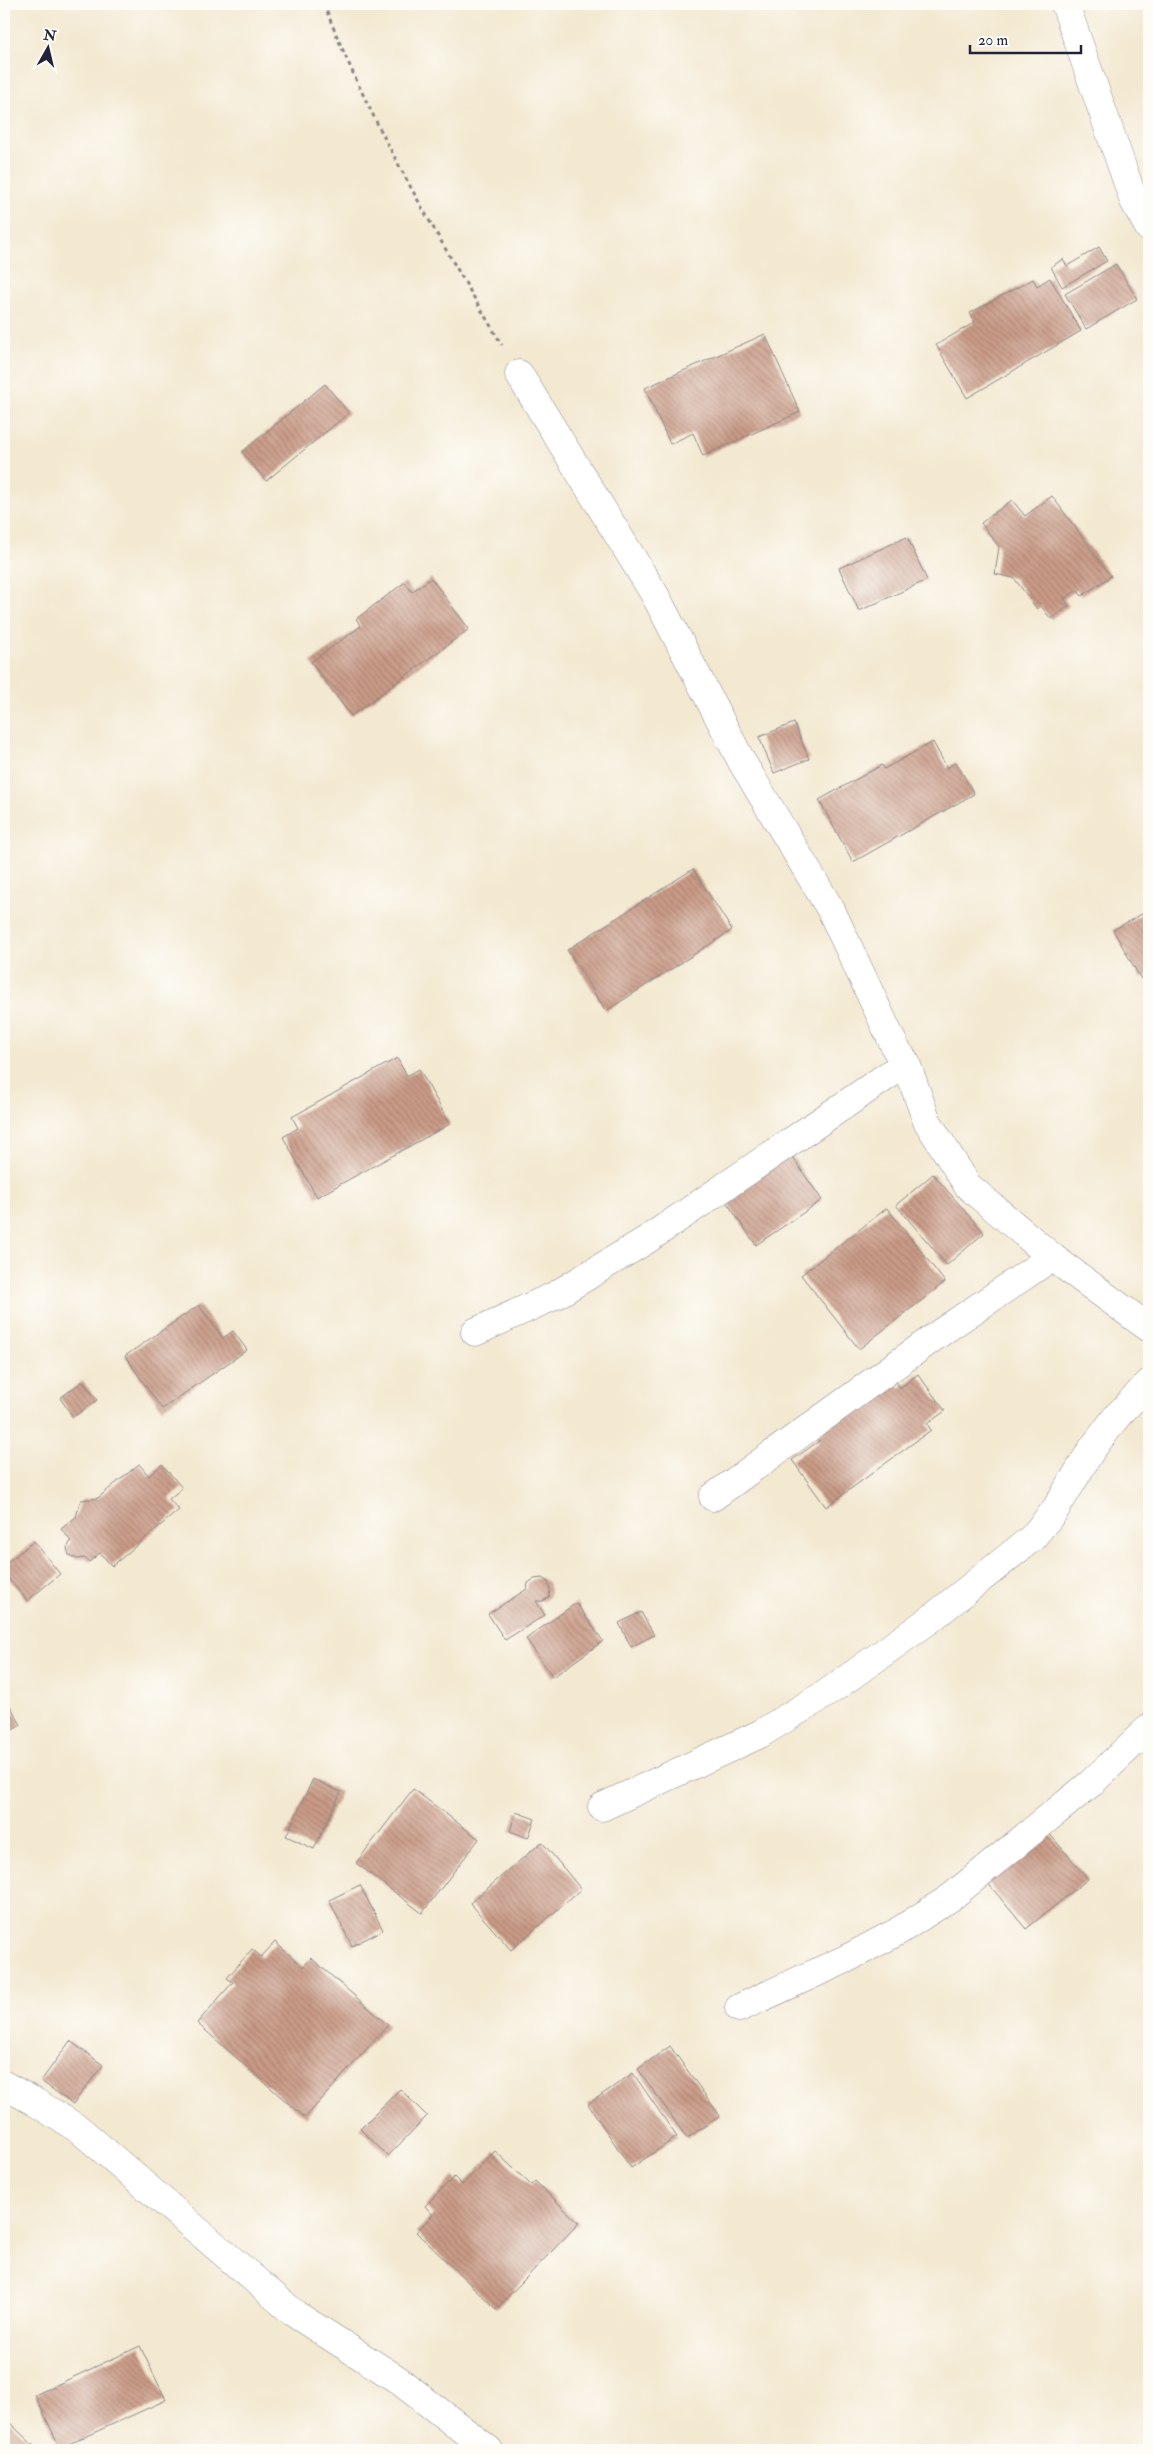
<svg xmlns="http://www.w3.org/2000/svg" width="1153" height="2454" font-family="'IM FELL Double Pica',serif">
<defs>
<pattern id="building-back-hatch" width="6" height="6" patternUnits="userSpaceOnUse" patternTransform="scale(1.25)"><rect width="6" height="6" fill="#ca9b87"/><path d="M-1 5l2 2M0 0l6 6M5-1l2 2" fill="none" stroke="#a47e70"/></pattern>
</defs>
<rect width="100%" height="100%" fill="#fdfcf7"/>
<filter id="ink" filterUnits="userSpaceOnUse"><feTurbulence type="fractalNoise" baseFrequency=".02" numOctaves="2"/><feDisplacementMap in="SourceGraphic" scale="10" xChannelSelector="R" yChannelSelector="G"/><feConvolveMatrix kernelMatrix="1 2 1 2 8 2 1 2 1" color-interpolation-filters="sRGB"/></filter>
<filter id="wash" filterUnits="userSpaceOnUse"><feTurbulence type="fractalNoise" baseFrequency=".0096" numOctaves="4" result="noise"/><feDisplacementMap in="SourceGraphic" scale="20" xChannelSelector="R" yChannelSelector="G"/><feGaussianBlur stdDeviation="1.12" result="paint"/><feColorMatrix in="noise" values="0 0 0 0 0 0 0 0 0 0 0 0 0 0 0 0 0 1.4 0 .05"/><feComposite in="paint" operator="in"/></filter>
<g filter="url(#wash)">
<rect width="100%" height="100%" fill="#f3e8d0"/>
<g id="blocks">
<g fill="url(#building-back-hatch)">
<polygon points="1099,247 1107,261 1062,287 1051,267 1063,259 1067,266"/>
<polygon points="1116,264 1137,299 1086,329 1065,294"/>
<polygon points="1050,278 1081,331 967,398 936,345 975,322 970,313 1033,279 1037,286"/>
<polygon points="765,334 800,412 703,456 693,433 670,444 645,388"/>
<polygon points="325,384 349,413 266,481 242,452"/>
<polygon points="1052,496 1111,576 1082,596 1077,590 1064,599 1069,606 1051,619 1041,606 1037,609 1014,578 995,574 999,547 981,523 1012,500 1025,516"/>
<polygon points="907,537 927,580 859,611 839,568"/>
<polygon points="431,578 469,629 351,716 311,662 361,626 356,619 405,582 412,592"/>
<polygon points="794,723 809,759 774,773 759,737"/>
<polygon points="933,742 947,768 956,762 974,794 853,862 819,800 882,765 884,769"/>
<polygon points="693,869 732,930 606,1011 567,950"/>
<polygon points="1149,910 1149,974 1141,979 1113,930"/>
<polygon points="397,1058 407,1076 419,1069 450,1124 317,1197 283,1137 298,1128 292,1117"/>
<polygon points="791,1155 822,1200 756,1245 725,1200"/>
<polygon points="933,1174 984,1233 947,1265 896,1205"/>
<polygon points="887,1208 945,1282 859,1349 801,1275"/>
<polygon points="199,1305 223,1338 233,1331 247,1350 162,1409 125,1356"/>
<polygon points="918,1374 945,1411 927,1424 931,1430 826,1507 792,1460 819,1441 816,1437 894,1379 900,1388"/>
<polygon points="83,1381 97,1400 73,1417 60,1398"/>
<polygon points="139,1464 149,1476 162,1464 182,1488 169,1499 179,1510 112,1566 100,1553 89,1562 85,1558 77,1559 69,1555 67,1548 71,1541 61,1529 76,1517 81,1500 98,1498"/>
<polygon points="34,1541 60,1574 27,1601 4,1573 4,1565"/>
<polygon points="542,1578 548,1582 550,1590 549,1597 543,1601 536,1601 545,1615 505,1640 488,1614 527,1589 528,1583 534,1579"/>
<polygon points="576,1603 603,1641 553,1677 526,1639"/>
<polygon points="641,1612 654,1635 631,1647 619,1623"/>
<polygon points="4,1695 21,1725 4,1735"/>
<polygon points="313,1779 341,1792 314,1849 286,1836"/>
<polygon points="413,1789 479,1839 422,1913 356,1863"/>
<polygon points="516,1812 535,1819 528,1838 510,1831"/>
<polygon points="1048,1832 1088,1879 1026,1929 987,1882"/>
<polygon points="542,1842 581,1889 511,1950 470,1903"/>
<polygon points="360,1885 383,1930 352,1946 329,1900"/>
<polygon points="275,1942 303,1967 311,1958 388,2025 305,2118 197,2023 233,1982 227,1978 252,1949 261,1957"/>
<polygon points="70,2041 103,2065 73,2104 41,2081"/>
<polygon points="670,2046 720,2116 687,2138 638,2069"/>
<polygon points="633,2073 677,2137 631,2168 588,2104"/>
<polygon points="400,2089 427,2116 388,2156 360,2129"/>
<polygon points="495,2151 531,2185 535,2181 579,2223 496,2309 416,2232 433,2215 425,2206 454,2177 462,2185"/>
<polygon points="140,2346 166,2400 60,2448 35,2395"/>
<polygon points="8,2421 38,2450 4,2450 4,2426"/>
</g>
</g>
</g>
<g filter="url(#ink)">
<use href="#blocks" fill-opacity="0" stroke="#8a8586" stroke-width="1"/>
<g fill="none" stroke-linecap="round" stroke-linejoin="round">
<g stroke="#8a8586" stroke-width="29">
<g id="minor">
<polyline points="519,374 655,595 742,762 831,910 896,1049 906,1063 927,1121 968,1186 1052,1257 1149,1328"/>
<polyline points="475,1332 556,1295 648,1239 906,1063"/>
<polyline points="713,1497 940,1333 1052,1257"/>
<polyline points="602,1807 760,1734 827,1693 932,1618 1032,1538 1055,1510 1092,1449 1117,1416 1149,1383"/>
<polyline points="739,2008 846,1959 897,1932 950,1898 1090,1784 1149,1728"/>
<polyline points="4,2085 35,2102 80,2130 295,2314 397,2379 489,2450"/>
</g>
</g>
<g stroke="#8a8586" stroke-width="29">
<polyline id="tertiary" points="1065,4 1134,201 1149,228"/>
</g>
<path stroke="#8a8586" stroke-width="3" stroke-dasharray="4 4" stroke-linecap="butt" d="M324,4c46,120 113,231 178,341"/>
<use href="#minor" stroke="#fff" stroke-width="28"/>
<use href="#tertiary" stroke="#fff" stroke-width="28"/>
</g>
</g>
<rect width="1153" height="2454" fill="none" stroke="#fdfcf7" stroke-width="20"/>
<g transform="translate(48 48) rotate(8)" stroke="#fdfcf7" stroke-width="4" paint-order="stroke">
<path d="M0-4L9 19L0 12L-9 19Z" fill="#22223b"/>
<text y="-8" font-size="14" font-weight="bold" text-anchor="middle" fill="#22223b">N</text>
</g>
<path d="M970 45v8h111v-8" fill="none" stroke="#22223b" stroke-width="2.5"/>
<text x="978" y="45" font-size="15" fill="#22223b" stroke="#fdfcf7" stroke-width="4" paint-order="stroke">20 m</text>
</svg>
